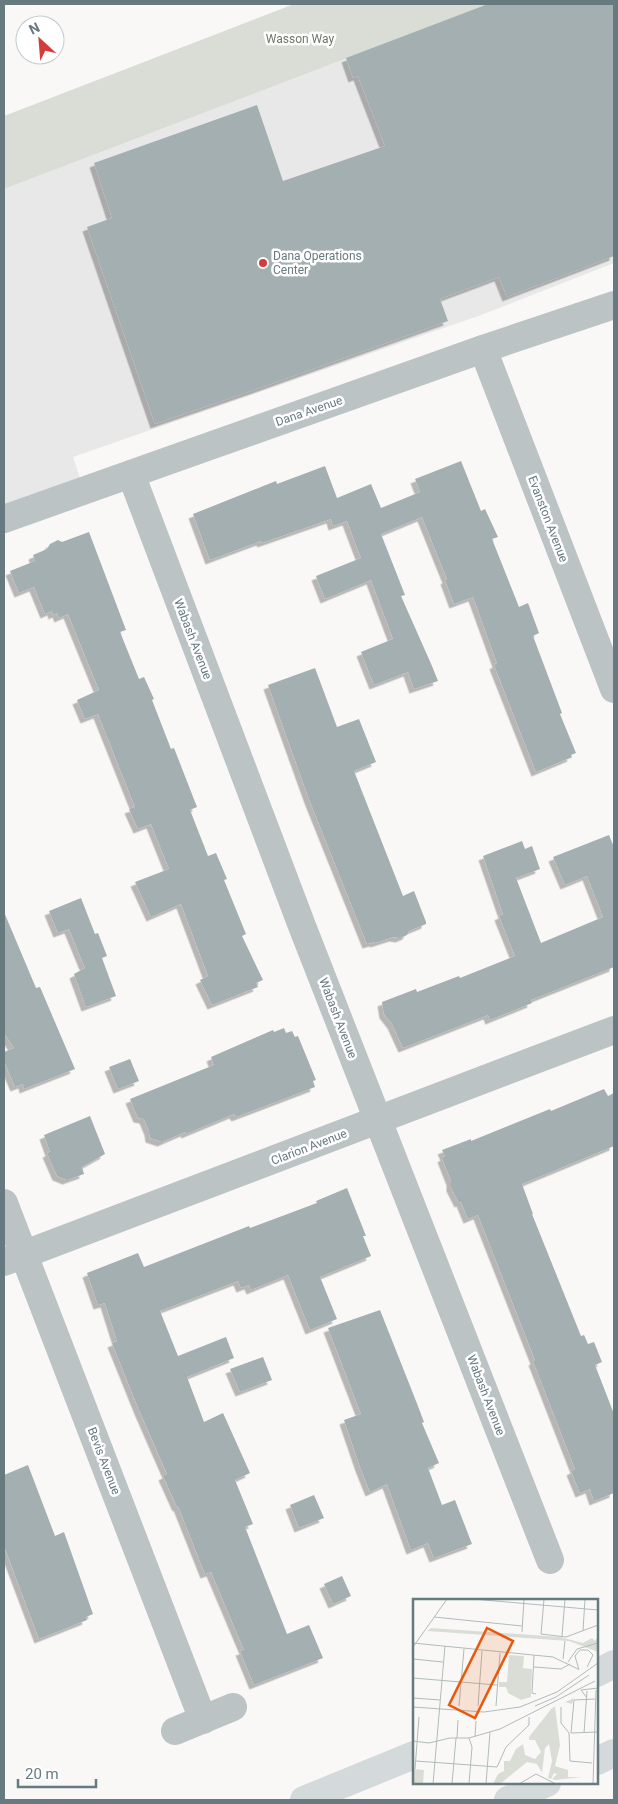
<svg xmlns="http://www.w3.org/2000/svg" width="618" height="1804" font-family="Roboto,sans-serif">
<defs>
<filter id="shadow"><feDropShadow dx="-4.5" dy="4.5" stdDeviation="0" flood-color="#0004"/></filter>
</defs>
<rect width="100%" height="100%" fill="#f9f8f7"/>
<polygon fill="#e7e8e7" points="489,4 614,4 614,263 481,315 73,457 84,490 4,519 4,189"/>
<polygon fill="#daddd6" points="294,4 489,4 4,189 4,116"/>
<g fill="#a4afb2" filter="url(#shadow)">
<polygon points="488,4 614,4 614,256 507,297 499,277 440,299 448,321 257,389 155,424 87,227 112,218 94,163 257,105 283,181 385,146 358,76 353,78 346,58"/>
<polygon points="461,461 481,511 485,509 498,537 492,539 519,607 528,603 539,633 533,636 562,713 560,714 576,753 571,755 572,757 536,772 494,665 497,663 473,597 454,604 445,580 447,579 422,517 381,534 405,595 401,596 432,666 438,681 414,689 408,672 374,685 361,652 393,639 371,580 325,599 316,576 361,558 347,521 333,526 331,519 262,543 261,541 210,560 193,514 276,481 277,484 325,466 337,498 371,484 381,508 420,492 415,479"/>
<polygon points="89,532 126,630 120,632 139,679 144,677 154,699 152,700 171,749 174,748 197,807 190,810 208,856 216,853 227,879 224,880 246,934 242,936 263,980 256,983 258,987 212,1005 200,980 208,976 181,904 151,917 135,882 169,869 151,824 138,829 129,809 135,807 98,714 85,719 77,700 99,690 68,614 59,618 57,613 53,615 52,611 45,614 34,587 19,593 10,571 35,561 33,555 47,549 50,544 58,540 62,542"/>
<polygon points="315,668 337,727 359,719 376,762 354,771 403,896 414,891 426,922 426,924 409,931 407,935 400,938 394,937 375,943 374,942 367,944 309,799 268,685"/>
<polygon points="609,835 614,847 614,967 531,1000 532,1003 490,1020 488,1015 403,1048 392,1024 384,1014 382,1002 416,989 417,992 459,976 460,978 515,956 499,916 503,914 483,856 522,841 525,849 532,846 540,869 516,878 541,943 603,917 587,876 565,885 553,857"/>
<polygon points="81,898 95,934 98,933 107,956 102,958 116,996 86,1007 74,974 85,968 69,929 58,933 49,911"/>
<polygon points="4,912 36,988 40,987 75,1069 24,1089 23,1084 15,1087 4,1061 4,1052 14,1048 4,1033"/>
<polygon points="284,1028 286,1033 292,1031 295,1037 298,1036 316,1080 313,1081 315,1087 236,1117 234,1114 186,1134 185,1132 162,1142 150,1138 149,1131 144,1119 138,1118 130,1099 214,1065 211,1057 273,1030 274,1032"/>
<polygon points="130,1059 139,1081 118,1089 109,1067"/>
<polygon points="604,1089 608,1096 614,1093 614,1146 522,1184 533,1214 532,1214 581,1336 584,1335 588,1344 594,1342 602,1362 595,1365 614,1414 614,1493 594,1501 590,1489 580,1493 571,1471 575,1469 533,1361 535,1360 478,1215 468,1219 461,1202 459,1203 451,1187 451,1181 442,1158 445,1156 442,1150 471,1139 471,1141 550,1109 551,1111"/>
<polygon points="90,1116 105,1154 82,1167 84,1174 67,1180 57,1176 47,1153 50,1152 44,1135"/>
<polygon points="347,1188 366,1236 363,1236 371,1256 320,1277 337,1319 310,1330 288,1275 251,1290 249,1285 241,1288 238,1281 160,1311 178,1356 226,1337 234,1358 187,1377 204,1422 223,1413 250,1473 235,1480 253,1524 245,1527 287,1634 309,1625 323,1658 254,1685 240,1651 244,1650 211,1572 205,1574 178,1506 177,1507 163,1476 167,1474 139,1410 112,1343 117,1341 105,1303 98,1305 87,1273 138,1253 144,1267 249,1226 250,1228 317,1203 316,1201"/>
<polygon points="380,1310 416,1401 424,1422 422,1423 439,1463 428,1468 442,1505 455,1500 472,1544 434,1558 428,1543 411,1550 387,1484 370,1492 360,1467 344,1420 361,1414 328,1328"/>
<polygon points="263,1357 272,1380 240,1392 230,1369"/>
<polygon points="28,1465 55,1536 64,1532 93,1614 86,1617 87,1620 39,1639 4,1546 4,1475"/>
<polygon points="314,1495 324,1518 299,1528 290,1505"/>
<polygon points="342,1576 351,1596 333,1604 324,1584"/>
</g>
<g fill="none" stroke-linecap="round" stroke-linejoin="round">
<g stroke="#bcc3c4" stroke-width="28">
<polyline points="483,349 614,689"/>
<polyline points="131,474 302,926 550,1560"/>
<polyline points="4,519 483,349 614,305"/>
<polyline points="4,1203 203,1720"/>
<polyline points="4,1262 614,1030"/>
<polyline points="175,1731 233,1707"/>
</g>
<g stroke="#d4d9db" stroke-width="28">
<polyline points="597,1673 614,1664"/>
<polyline points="597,1761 614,1753"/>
<polyline points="304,1800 414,1755"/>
<polyline points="508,1800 547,1783"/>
</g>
</g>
<circle fill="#d53b3c" stroke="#fff" stroke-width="2" cx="263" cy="263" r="5"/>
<g text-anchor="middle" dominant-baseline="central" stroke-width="5" stroke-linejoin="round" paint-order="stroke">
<g font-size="12" fill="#6d7865" stroke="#fff">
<text x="300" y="39">Wasson Way</text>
</g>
<g font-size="12" fill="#667a7f" stroke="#fff" text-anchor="start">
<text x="273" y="256">Dana Operations<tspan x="273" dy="14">Center</tspan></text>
</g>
<g font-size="12" fill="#667a7f" stroke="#fff">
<text transform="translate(309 411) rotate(-19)">Dana Avenue</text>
<text transform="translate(548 519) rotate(69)">Evanston Avenue</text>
<text transform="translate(193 639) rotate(69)">Wabash Avenue</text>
<text transform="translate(338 1018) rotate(69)">Wabash Avenue</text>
<text transform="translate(309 1147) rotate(-21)">Clarion Avenue</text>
<text transform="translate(486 1395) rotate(69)">Wabash Avenue</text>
<text transform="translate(104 1461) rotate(69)">Bevis Avenue</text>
</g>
</g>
<g transform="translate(413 1599)">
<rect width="185" height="185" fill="#f9f8f7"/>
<path d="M18,29l129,9 23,6 9,-5 3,3 2,-3 1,14 -29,-11 -142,-10zM96,56l15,1 -1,12 9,1 -1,28 -10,3 -13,-7 -2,-6h-7v-5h8zM161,99l-2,6 -7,-2 -10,5 5,38 -5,21 13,4v7h14l-27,3 -3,-1 5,-5 -3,-1 -3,6 -3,-1 4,-17 -3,-17 -4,4 -3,25 -5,-9 -10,-2 -27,22h-7l5,-10 6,-3v-10h6l6,-12 7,-5 2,11 10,4 6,-7 -6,-12h-6v-3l23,-29zM0,170l11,1 -1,14h-10z" fill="#daddd6"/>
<path fill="none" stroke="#b1bbbc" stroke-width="1" d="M60,0l125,11M131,0l-3,35 25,3 32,-12M21,18l88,9M170,32l2,-32M109,33l2,-33M149,37l3,-37M0,44l140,14 25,12M0,48l34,-48M121,56l-2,38 4,1M0,60l30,3M150,60l2,-18M155,63l9,-13 21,-6M121,68l27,2 9,-5M166,71l-4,-14 5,-6h8l5,5 -6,12M0,79l84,7M0,99l27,2M174,99l-6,-8 17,-2M46,107l5,-57M65,107l4,-55M83,107l4,-53M122,107l21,-9 33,-22M0,108l71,5 36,-5 37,-15 41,-29M148,108v16l8,10M156,134l1,28 22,2M158,134l3,-33 21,-1M158,134l27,-1M171,134l3,-42M62,138l1,-16M44,139l1,-18M56,139l3,9 -3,37M0,142l16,2 21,-5h19l31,-9 95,-48M3,162l81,6 9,-20 23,-22v-8M2,170l4,-52M20,185l12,-138M39,185l4,-46M73,185l4,-52M106,185l17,-10 20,10M180,185l3,-94"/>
<path fill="#e8590c" fill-opacity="0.15" stroke="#e8590c" stroke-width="2.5" d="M74,29l26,13 -38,77 -26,-13z"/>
<rect width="185" height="185" fill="none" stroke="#667a7f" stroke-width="2.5"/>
</g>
<rect width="618" height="1804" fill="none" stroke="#667a7f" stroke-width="10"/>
<g transform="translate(40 40) rotate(334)"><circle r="24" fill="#ffffff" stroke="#c2cacc"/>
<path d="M0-4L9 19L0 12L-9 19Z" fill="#d53b3c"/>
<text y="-8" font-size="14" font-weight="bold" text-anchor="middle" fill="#667a7f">N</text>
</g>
<path d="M18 1779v8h78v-8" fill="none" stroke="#667a7f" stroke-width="2.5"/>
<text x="25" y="1779" font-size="15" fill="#667a7f" stroke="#ffffff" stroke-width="4" paint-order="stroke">20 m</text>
</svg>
